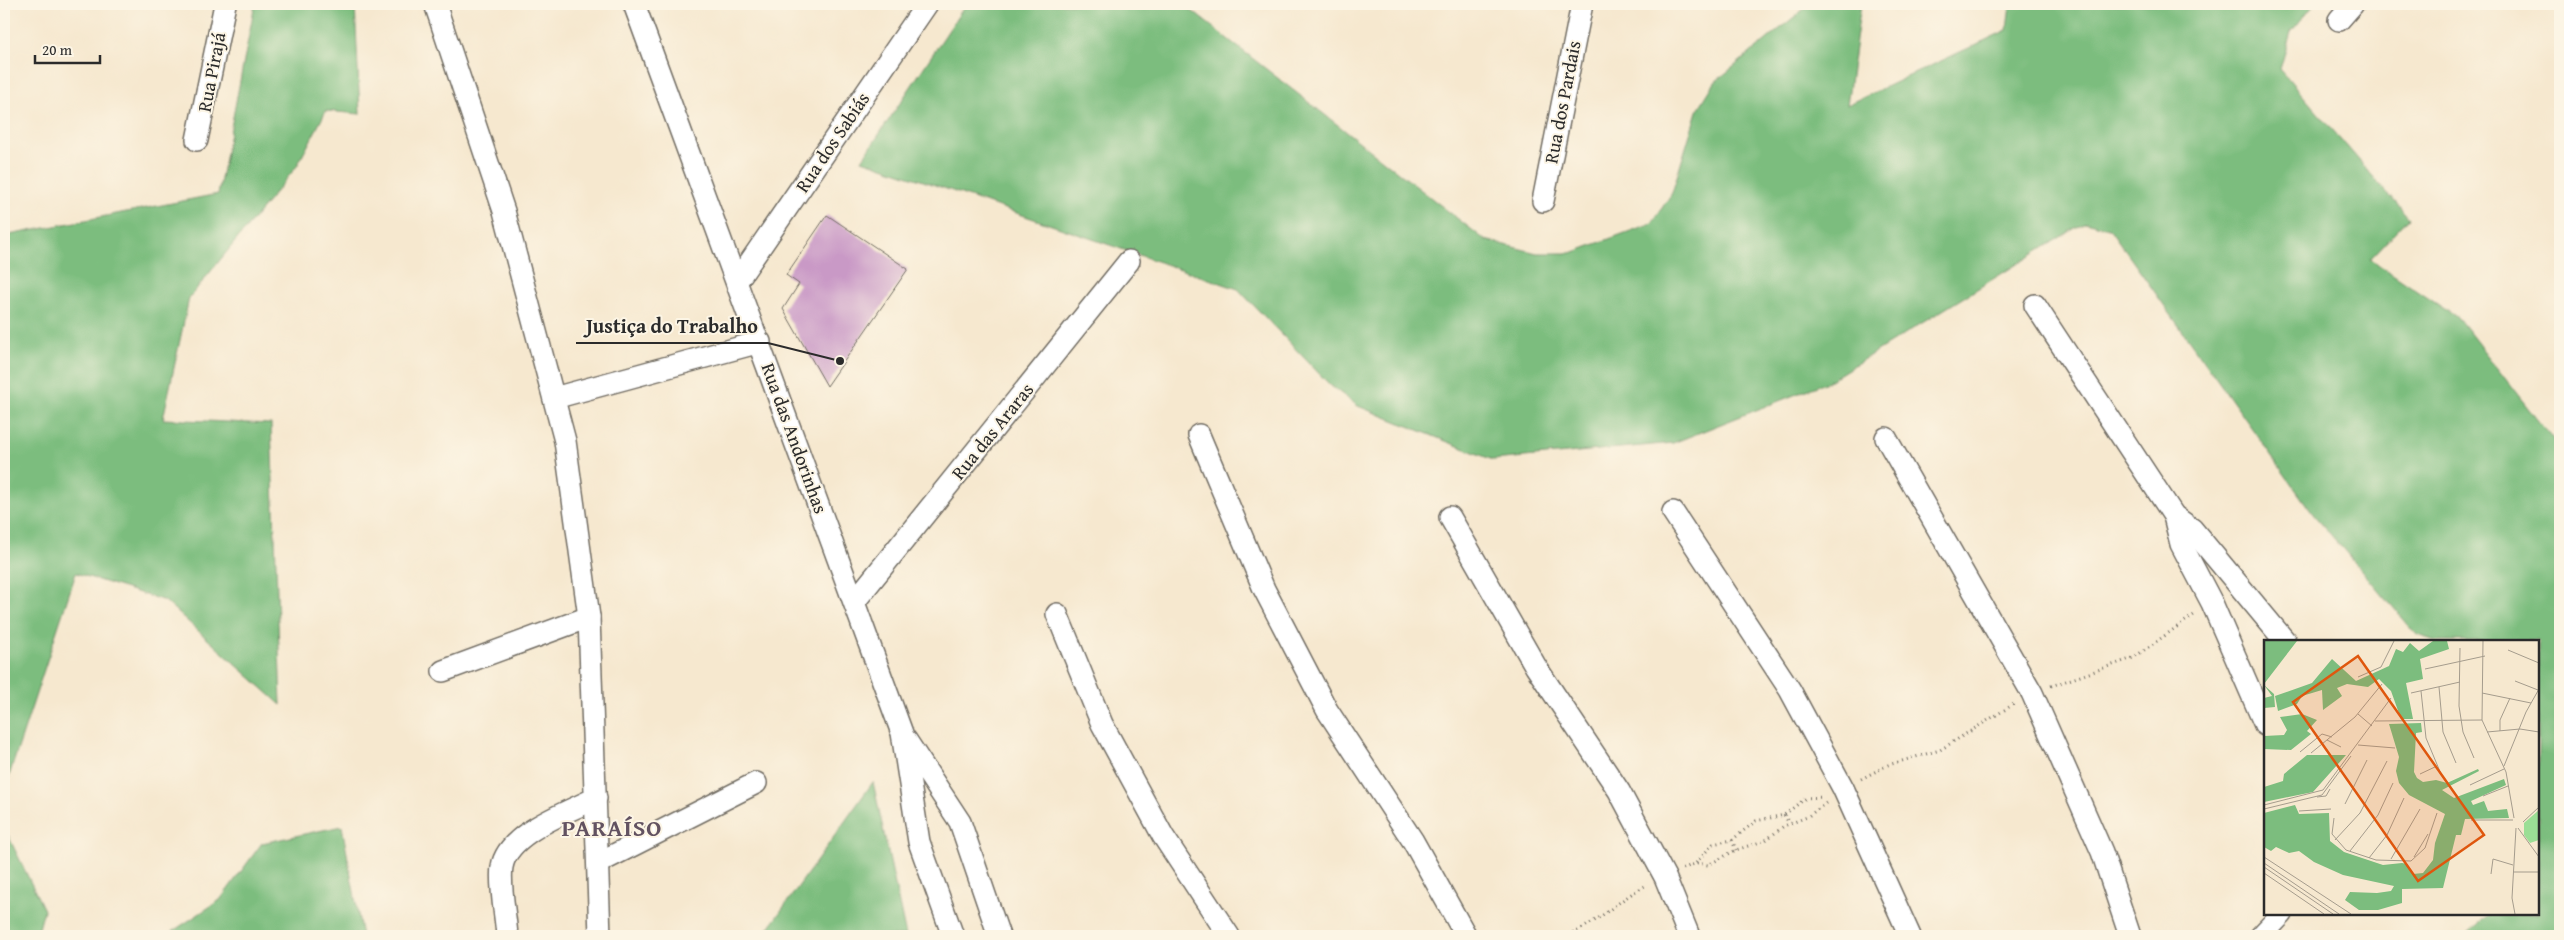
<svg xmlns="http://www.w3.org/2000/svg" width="2564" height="940" font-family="'Gentium Book Plus',serif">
<rect width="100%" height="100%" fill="#fcf5e5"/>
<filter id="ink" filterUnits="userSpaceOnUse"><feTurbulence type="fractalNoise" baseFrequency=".02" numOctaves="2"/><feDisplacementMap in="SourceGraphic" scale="10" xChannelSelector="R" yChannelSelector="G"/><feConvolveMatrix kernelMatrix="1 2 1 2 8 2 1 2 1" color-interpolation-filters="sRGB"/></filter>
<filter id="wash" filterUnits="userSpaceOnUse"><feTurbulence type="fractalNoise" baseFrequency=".0096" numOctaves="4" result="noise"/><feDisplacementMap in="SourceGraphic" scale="20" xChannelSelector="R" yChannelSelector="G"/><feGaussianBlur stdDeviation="1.12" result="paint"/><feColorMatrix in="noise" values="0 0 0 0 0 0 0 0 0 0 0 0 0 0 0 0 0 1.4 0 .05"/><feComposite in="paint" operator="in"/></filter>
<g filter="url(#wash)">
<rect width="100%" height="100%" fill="#f6e8cf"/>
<g fill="#7cbd7e" stroke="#547454">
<polygon points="255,4 355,4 360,114 326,111 297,166 189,298 163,419 271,424 281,705 165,601 76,573 4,791 4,236 218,194"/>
<polygon points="966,4 1183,4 1485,240 1537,253 1571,253 1652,223 1672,193 1697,111 1715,82 1810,4 1861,4 1847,105 2007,30 2010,4 2314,4 2291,32 2280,69 2409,218 2370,259 2458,318 2560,449 2560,936 2465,936 2489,914 2538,914 2538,641 2436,641 2417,635 2313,514 2109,228 2085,222 1827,382 1673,443 1493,460 1358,406 1331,386 1238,289 862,160"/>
<polygon points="873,782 906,936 763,936"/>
<polygon points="342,826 362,936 170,936 173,931 220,900 262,843"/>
<polygon points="4,827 44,910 37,936 4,936"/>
</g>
<g id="blocks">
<polygon fill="#c999c6" points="827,215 908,269 827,386 783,309 799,284 786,275"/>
</g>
</g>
<g filter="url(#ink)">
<use href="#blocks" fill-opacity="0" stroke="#726d64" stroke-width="1"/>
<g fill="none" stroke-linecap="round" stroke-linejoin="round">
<g stroke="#726d64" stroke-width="24">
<g id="minor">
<polyline points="435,4 504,211 565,441 589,617 600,936"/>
<polyline points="634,4 902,733 919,842 953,936"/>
<polyline points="2339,20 2353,4"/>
<polyline points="197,140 225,4"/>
<polyline points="1543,201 1582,4"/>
<polyline points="737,281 927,4"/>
<polyline points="2035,305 2174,516 2192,529 2285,641"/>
<polyline points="554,398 760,342"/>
<polyline points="1199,435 1264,589 1327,710 1413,841 1466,936"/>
<polyline points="1886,438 2032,693 2102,852 2130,936"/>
<polyline points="1673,512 1790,690 1843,788 1910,936"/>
<polyline points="2174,516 2181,544 2212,603 2265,725"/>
<polyline points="1450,517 1536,667 1619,791 1665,877 1689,936"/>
<polyline points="855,601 1129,261"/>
<polyline points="1057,614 1102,724 1163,836 1229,936"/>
<polyline points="443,671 589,617"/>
<polyline points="906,740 960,822 999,936"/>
<polyline points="598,863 756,783"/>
<path d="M507,936c-1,-18 -8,-52 -5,-69 5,-34 66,-55 94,-69"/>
<polyline points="2261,936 2282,914"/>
</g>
</g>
<g stroke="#726d64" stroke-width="3" stroke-dasharray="1 4" stroke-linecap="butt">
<polyline points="2051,686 2133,658 2194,615"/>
<polyline points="1861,779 1888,765 1940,750 2014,704"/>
<polyline points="1784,815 1789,823"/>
<polyline points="1732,840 1736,850"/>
<polyline points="1696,863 1713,844 1732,840 1756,821 1784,815 1806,798 1823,797"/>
<polyline points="1683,869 1696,863 1708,865 1736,850 1766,840 1784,826 1807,817 1826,803"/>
<path d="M1563,936c31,-8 54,-36 82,-50"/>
</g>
<use href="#minor" stroke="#fff" stroke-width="21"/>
</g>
</g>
<g text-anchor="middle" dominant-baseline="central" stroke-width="4" stroke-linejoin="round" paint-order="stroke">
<g font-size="19" fill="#2b2b2b" stroke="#fcf5e5">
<text transform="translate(211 72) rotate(-79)">Rua Pirajá</text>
<text transform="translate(1562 102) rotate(-79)">Rua dos Pardais</text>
<text transform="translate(832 142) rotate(-56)">Rua dos Sabiás</text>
<text transform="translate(992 431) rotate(-51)">Rua das Araras</text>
<text transform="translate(795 438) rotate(70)">Rua das Andorinhas</text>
</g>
<g font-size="24" font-weight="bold" letter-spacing="1" fill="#625261" stroke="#fcf5e5">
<text x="612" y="827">PARAÍSO</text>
</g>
</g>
<g transform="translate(2264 640)">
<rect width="275" height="275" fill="#f6e8cf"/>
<path d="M275,170v30l-9,3 -6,-8v-12z" fill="#9bde95"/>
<path d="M0,1h33l-33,43zM169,1h14l2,8 -29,10 3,20 -17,4 7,36h-12l-10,-28 -12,-12 -11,8 -21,-3 -10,4 5,8 -19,14 -1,-20 -20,6 -5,8 -19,7 -3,-15 37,-13 20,-24 24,22 33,-15 7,-17 7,3 7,-9 9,8zM0,45l10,9 1,13 -11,1v-10l8,-2zM38,74l15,6 -10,11 4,3 -20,16 -27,-1v-13l20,-1 3,-5 -7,-13zM157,83l1,9 -6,1 -2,39 3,6 6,4 13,-2 11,3 31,-14 1,2 -37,19 12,8 50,-19 2,6 -35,16 2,4 11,-4 4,10 19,-2 2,9 -44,1 -4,16h-5l-13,53 -41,1v14l-24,7h-19l-14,-10 5,-8 27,1 14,-2 3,-5 -51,-11 -29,-13 -15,-11 -10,2 -13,-6 -5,4 -7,-4v-34l31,-8 4,9 30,-1 1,28 14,11 39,13 19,-2 5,1 6,10 10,-1 10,-13 2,-17 10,-29 -36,-19 -10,-12 -3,-12 3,-14 -10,-33zM43,115h39l-33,37 -49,10v-15l19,-6 1,-7z" fill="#7cbd7e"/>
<path fill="none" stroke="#a59c8d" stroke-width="1" d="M219,1l-1,79 24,52 8,46M196,8l-1,58 4,26 11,26M244,10l31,13M161,29l60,-13M94,37l23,-10 13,-26M251,41l23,9M175,47l4,45 13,31M157,51l5,47 15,36M147,53l49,-11M218,53l49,10M94,74l14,12M111,81l107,-1M236,91v-11l10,-22M223,92l33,-3 19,3M63,100l14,7M94,105l37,3M36,112l22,-18 10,3M47,113l44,-36 27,-33M240,126l22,-54 13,-23M156,134l17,-8M206,145l34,-16M219,156l25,-10M53,157l9,-1 4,-7M81,164l22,-44M0,165l59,-15 68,-92M0,169l58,-14 29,-39M35,171l32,-2M70,178l-2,16 14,16 30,10 35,1 14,-13 12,-35M207,180h42M259,182l16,-15M254,188l21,29M71,200l25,-27 27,-52M86,211l28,-36 15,-32M0,217l87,57M150,217l14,-23M105,218l18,-23 17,-37M127,219l29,-50M0,223l75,51M0,227l69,47M250,232h25M0,233l60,41M227,234l2,-15 20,6M251,274l-3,-16 4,-70"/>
<path fill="#df570e" fill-opacity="0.15" stroke="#df570e" stroke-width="2.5" d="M94,16l126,179 -66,46 -125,-179z"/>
<rect width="275" height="275" fill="none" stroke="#2b2b2b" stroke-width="2.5"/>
</g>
<path fill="none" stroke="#2b2b2b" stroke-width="2" d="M840 361L768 343H576"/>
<circle fill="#2b2b2b" stroke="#fcf5e5" stroke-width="2" cx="840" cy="361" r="5"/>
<g font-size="20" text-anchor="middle" font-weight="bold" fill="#2b2b2b" stroke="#fcf5e5" stroke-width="4" stroke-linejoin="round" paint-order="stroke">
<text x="672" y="333">Justiça do Trabalho</text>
</g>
<rect width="2564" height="940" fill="none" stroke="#fcf5e5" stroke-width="20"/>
<path d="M35 55v8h65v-8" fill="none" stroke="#2b2b2b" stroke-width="2.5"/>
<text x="42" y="55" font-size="15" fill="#2b2b2b" stroke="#fcf5e5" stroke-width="4" paint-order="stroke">20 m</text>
</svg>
